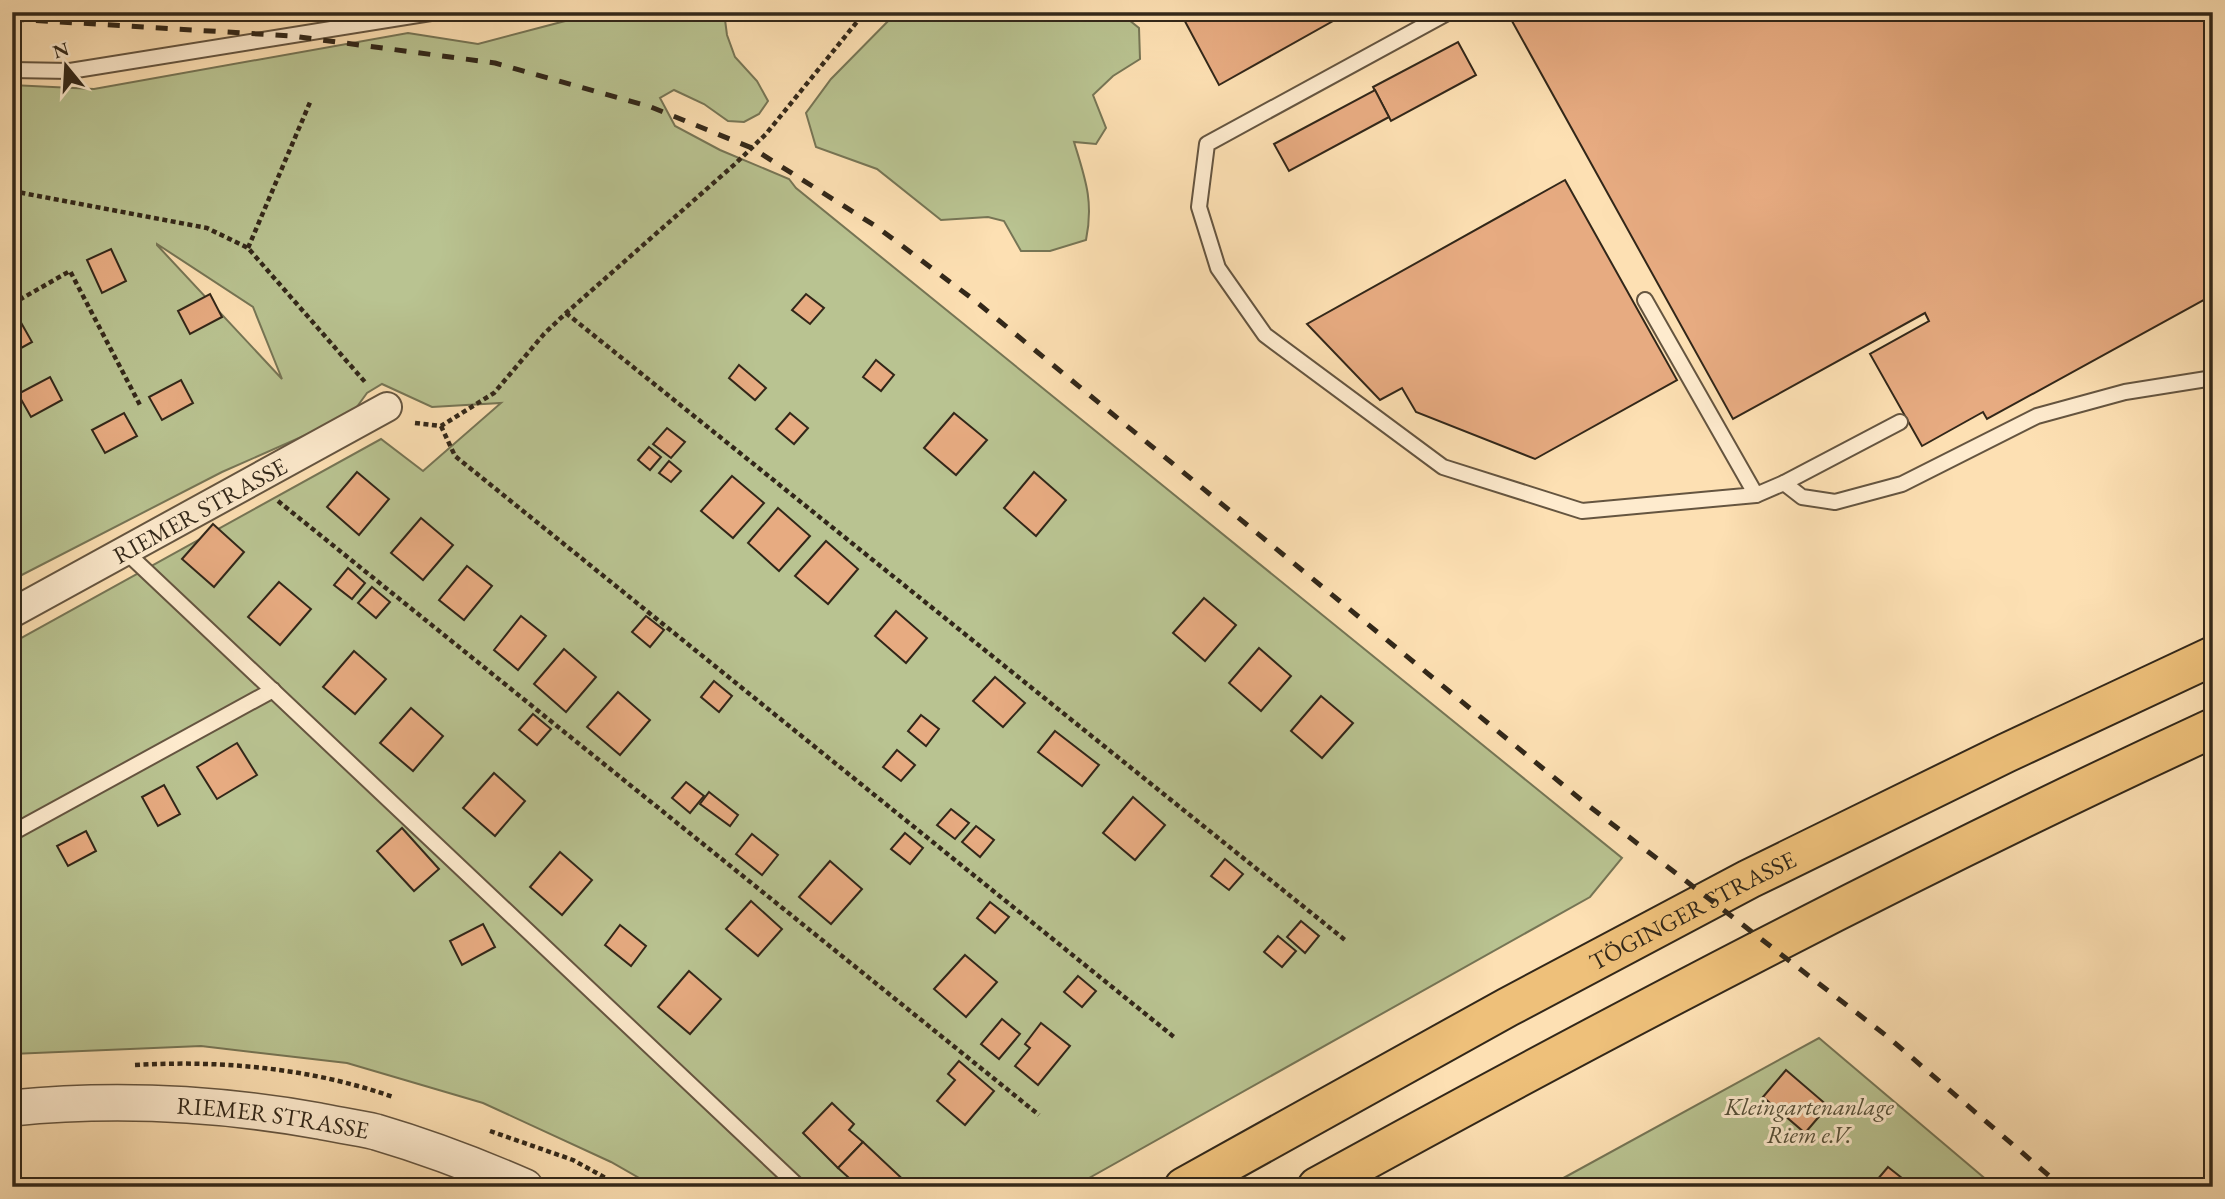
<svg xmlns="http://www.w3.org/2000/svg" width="2225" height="1199" font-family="'EB Garamond',serif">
<rect width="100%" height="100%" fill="#fde0b3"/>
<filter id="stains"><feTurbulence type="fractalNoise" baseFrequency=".00286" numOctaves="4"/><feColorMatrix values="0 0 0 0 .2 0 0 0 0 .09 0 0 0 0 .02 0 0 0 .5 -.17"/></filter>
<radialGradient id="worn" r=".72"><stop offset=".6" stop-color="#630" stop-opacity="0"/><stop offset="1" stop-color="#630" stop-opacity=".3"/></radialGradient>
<g fill="#b9c391" stroke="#767555" stroke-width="2" fill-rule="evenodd">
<path d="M573,12h151l3,23 8,22 22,24 11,20 -9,13 -15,8 -16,-1 -24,-17 -30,-14 -14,8 15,28 45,24 69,29 7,9 826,670 -32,39 -517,290h-418l-44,-25 -128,-59 -136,-40 -146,-17 -189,8v-411l369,-204 42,32 78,-68 -69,4 -50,-23 -15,9 -16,22 -129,57 -210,108v-495l82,4 314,-56 70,11 87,-23zM157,244l96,63 29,72 -125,-134z"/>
<path d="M897,12h222l20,16 1,31 -27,17 -20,19 13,33 -10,16 -22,-2c11,36 20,59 12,98l-36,11h-29l-17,-30 -16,-4 -47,3 -64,-51 -61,-22 -10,-34 25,-34z"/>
<polygon points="1819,1038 1995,1187 1547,1187"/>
</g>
<g fill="#e7ab81" stroke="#322719" stroke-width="2">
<polygon points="1180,12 1349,12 1219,85"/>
<polygon points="1507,12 2213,12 2213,295 1987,419 1983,412 1922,446 1870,354 1929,321 1925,313 1733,419"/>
<polygon points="1458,42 1476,75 1391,121 1373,87"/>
<polygon points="1375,90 1389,117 1289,171 1274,144"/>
<polygon points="1565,180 1677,380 1535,459 1416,412 1402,388 1380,400 1307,324"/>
<polygon points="111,249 126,281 102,293 87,260"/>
<polygon points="210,294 222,317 190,334 178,311"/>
<polygon points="806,294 824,308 810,324 792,310"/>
<polygon points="19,319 32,342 12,353 12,323"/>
<polygon points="876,360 894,375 881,391 863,377"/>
<polygon points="739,365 766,388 755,400 729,378"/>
<polygon points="50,377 62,400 31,417 18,394"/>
<polygon points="181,380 193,403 162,420 149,397"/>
<polygon points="124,413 137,436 105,453 92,430"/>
<polygon points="790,413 808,428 794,444 776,429"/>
<polygon points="954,413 987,440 956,475 924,448"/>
<polygon points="667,428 685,442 671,458 653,444"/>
<polygon points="649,447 661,457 650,470 638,460"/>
<polygon points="669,461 681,471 671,482 659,473"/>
<polygon points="357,472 389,499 359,535 327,507"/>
<polygon points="1034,472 1066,500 1036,536 1004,508"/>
<polygon points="732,476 764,503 733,538 701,511"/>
<polygon points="778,508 810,536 779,571 748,543"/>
<polygon points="421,518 453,545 423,580 391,553"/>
<polygon points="213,524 244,552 214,587 182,559"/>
<polygon points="826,541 858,569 828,604 795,576"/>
<polygon points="467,566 492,586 464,620 439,600"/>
<polygon points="348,568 365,583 352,599 334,585"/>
<polygon points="279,582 311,609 280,645 248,617"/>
<polygon points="372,587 390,602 376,618 358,603"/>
<polygon points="1204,598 1236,625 1205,661 1173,633"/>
<polygon points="896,611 927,638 906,663 875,636"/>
<polygon points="521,616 546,636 518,670 494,650"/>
<polygon points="646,616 664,630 650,647 632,632"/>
<polygon points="1259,648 1291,676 1261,711 1229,683"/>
<polygon points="564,649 596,677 566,712 534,684"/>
<polygon points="354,651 386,679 355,714 323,687"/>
<polygon points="995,677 1025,703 1003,727 973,701"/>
<polygon points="714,681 732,696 719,712 701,697"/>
<polygon points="618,692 650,720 620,755 587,727"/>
<polygon points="1321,696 1353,723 1322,758 1291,731"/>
<polygon points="411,708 443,736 413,771 380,743"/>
<polygon points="533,714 551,729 537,745 519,730"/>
<polygon points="921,715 939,729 926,746 908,731"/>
<polygon points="1055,731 1099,765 1082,786 1038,752"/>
<polygon points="237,743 257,775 217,799 197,767"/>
<polygon points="897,750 915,765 901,781 883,767"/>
<polygon points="494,773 525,801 495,836 463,808"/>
<polygon points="686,782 704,796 690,813 672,798"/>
<polygon points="164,785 180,814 158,826 142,797"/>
<polygon points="709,792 738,815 730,826 700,804"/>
<polygon points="1133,797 1165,825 1135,860 1103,833"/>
<polygon points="951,809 969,823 955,839 937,825"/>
<polygon points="976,826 994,840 980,857 962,842"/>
<polygon points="402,828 439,869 414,891 377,851"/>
<polygon points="86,831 96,851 68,866 57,846"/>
<polygon points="905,833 923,848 910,864 891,849"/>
<polygon points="752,834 778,855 762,875 736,854"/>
<polygon points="560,852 592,880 562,915 530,887"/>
<polygon points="1225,859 1243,874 1229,890 1211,876"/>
<polygon points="830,861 862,889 831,924 799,897"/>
<polygon points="751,901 782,929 758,956 726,929"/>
<polygon points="990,902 1009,917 995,933 977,918"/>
<polygon points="1301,921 1319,936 1305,953 1287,937"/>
<polygon points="483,924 495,947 462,965 450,941"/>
<polygon points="620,925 646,946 631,966 605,945"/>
<polygon points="1278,936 1296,951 1282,967 1264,952"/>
<polygon points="965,955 997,982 966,1017 934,989"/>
<polygon points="689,971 721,999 690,1034 658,1007"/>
<polygon points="1078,976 1096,991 1082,1007 1064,992"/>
<polygon points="1002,1019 1020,1034 999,1059 981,1044"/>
<polygon points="1041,1023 1070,1046 1038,1085 1015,1066 1030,1048 1025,1044"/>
<polygon points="959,1061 994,1091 965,1125 937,1101 955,1080 948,1074"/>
<polygon points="1786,1070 1828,1106 1805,1133 1763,1097"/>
<polygon points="832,1103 854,1124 849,1130 863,1142 838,1168 803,1133"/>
<polygon points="863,1142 910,1186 859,1187 838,1168"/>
<polygon points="1888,1167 1912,1186 1912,1187 1871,1187"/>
</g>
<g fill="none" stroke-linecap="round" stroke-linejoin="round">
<g stroke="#655540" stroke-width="18">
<g id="service">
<polyline points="1449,12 1207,144 1199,207 1218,268 1265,335 1443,467 1582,511 1756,495 1645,300"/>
<polyline points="12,70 70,71 437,12"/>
<polyline points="1784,483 1802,497 1835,502 1902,484 2037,416 2125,392 2213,378"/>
<polyline points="1756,495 1784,483 1900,422"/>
<polyline points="125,551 799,1187"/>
<polyline points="12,833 273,690"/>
</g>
</g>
<g stroke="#655540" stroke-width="32">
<g id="minor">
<path id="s1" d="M12,613l375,-206"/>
</g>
</g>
<g stroke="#655540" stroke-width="38">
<g id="tertiary">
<path id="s2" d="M12,1108c102,-10 206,-5 307,13 18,4 38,6 57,11 51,15 101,34 149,55"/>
</g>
</g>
<g stroke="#322719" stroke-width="42">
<g id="motorway">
<path id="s3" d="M1184,1187l324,-180 241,-128 257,-126 207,-97"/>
<path d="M1317,1187c294,-162 591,-318 896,-459"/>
</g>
</g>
<g stroke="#322719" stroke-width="4.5" stroke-dasharray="5 3.5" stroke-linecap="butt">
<polyline points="12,191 207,228 248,248 365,382"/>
<polyline points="248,248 311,100"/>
<polyline points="12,304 70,271 141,407"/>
<polyline points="566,313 1345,940"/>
<polyline points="415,423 441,426 494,393 544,334 566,313 735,164 766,134 865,12"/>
<polyline points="441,426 455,456 1174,1037"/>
<polyline points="278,501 1039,1115"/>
<path d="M135,1065c86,-5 176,3 258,32"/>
<polyline points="490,1131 573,1160 622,1187"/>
</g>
<use href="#service" stroke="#feebce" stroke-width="14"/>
<use href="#minor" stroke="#feebce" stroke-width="28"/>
<use href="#tertiary" stroke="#feebce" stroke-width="35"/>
<use href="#motorway" stroke="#eec07a" stroke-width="38"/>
<polyline stroke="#322719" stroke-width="5" stroke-dasharray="12 12" stroke-linecap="butt" points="12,19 292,36 495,63 651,107 752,148 877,227 974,300 1585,803 1888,1037 2062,1187"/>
</g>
<g text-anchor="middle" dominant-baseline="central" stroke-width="6" stroke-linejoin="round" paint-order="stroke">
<g font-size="24" fill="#322719" stroke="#feebce">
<text stroke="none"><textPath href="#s1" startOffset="214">RIEMER STRASSE</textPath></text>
<text stroke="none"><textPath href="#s3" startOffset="579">TÖGINGER STRASSE</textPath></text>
<text stroke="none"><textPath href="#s2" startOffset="262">RIEMER STRASSE</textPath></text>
</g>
<g font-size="24" font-style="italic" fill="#544e37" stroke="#feebce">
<text x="1809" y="1106">Kleingartenanlage<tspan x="1809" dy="28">Riem e.V.</tspan></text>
</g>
</g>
<rect width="2225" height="1199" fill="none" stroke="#fde0b3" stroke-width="42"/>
<rect x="14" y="14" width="2197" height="1171" fill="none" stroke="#322719" stroke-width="3.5"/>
<rect x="21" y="21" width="2183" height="1157" fill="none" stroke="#322719" stroke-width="2"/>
<g transform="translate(66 66) rotate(342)" stroke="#feebce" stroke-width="5" paint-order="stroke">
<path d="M0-5L12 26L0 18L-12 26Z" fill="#322719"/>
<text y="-10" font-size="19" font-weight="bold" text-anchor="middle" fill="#322719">N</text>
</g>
<rect width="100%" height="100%" filter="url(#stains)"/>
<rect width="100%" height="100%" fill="url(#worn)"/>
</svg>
